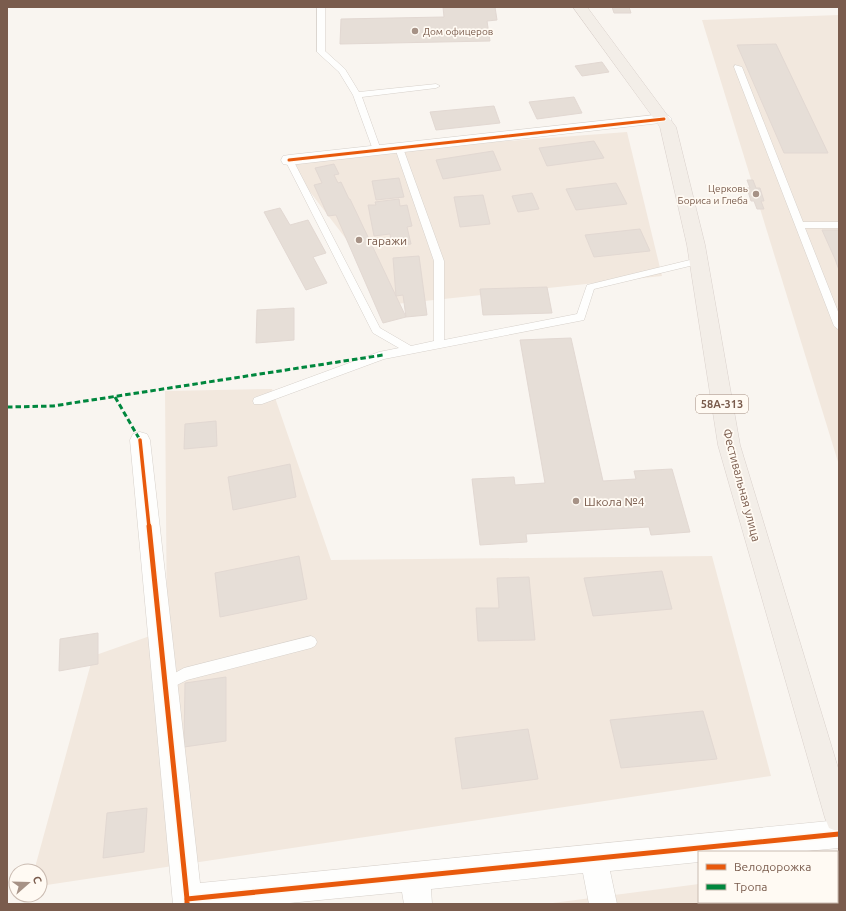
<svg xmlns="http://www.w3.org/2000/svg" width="846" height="911" font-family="Ubuntu,sans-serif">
<rect width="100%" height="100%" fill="#f9f5f0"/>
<g fill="#f2e8de">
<polygon points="839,15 839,465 702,20"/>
<polygon points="627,132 662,276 396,304 284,158"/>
<polygon points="272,389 331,560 712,556 771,776 40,886 40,871 34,871 93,656 167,630 165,391"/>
<polygon points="699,884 699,902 798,902 799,904 545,904"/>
</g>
<g fill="#e6ded7" stroke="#e2d8d2">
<polygon points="443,7 495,7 497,20 487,21 490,41 340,44 341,19 444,17"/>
<polygon points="612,7 629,7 631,13 614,13"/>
<polygon points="776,44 828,153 784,153 737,45"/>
<polygon points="602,62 609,72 582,76 575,66"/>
<polygon points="574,97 582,113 537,119 529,102"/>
<polygon points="494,106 500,123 436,130 430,112"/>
<polygon points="594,141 604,158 547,166 539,148"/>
<polygon points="493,151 501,170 443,179 436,160"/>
<polygon points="334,164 339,174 334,175 338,183 341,182 349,199 350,199 406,317 383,323 336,215 328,216 314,185 322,183 315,168"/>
<polygon points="399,178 404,197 376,200 372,181"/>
<polygon points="747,180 753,180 756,188 760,188 764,201 761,201 764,209 757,209 754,201 751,201 747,188 750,188"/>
<polygon points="616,183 627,204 576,210 566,189"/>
<polygon points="532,193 539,209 518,212 512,196"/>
<polygon points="483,195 490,224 460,227 454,197"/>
<polygon points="399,199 400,206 407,205 412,226 407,227 411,244 392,246 390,234 374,236 368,205 376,205 375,202"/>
<polygon points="280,208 290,225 308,220 326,253 313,257 327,283 306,290 264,212"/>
<polygon points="640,229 650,251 594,257 585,235"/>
<polygon points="822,230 839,230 839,270 835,259"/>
<polygon points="419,256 427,315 406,317 403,295 396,296 393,258"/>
<polygon points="547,287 552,313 483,315 480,289"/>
<polygon points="294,308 294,340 256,343 257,310"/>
<polygon points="571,338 603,481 636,479 634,471 672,469 690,532 651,535 649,527 526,534 527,542 480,545 472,479 514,477 515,485 545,483 520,340"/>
<polygon points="216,421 217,446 184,449 185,424"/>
<polygon points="290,464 296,497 233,510 228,477"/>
<polygon points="299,556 307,599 220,617 215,573"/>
<polygon points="662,571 672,609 593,616 584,578"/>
<polygon points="529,577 535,640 478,641 476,608 499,608 497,578"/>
<polygon points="98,633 98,664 59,671 60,639"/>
<polygon points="226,677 226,741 184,747 185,683"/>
<polygon points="703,711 717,759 621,768 610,720"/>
<polygon points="528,729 538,779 462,789 455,738"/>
<polygon points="147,808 144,852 103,858 107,813"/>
</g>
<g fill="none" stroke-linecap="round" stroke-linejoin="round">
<g stroke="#d7d1cb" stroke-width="1">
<g id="lane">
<polygon points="317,7 325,7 325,51 345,69 359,92 436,84 440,86 436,88 362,97 381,150 380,152 377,153 373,150 353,95 339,72 317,52"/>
<polygon points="735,65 742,67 803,222 839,222 839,228 805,228 839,314 839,330 834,326 734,67"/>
<polygon points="399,145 403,148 444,261 444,340 577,314 587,285 698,258 703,261 698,264 594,289 584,320 384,359 262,404 254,404 253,401 254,398 379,352 399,348 373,333 285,160 286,158 289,157 293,160 380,328 411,346 434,341 434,261 395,148"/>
<polygon points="311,636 315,638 317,642 315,646 311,648 187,680 165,691 160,689 158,685 160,681 184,668"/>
</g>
</g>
<g stroke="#d7d1cb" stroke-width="1">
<g id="street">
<polygon points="664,114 669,116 672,119 669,122 289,165 283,164 281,160 283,156 289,155"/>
<polygon points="140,432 147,434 150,440 200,883 839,820 839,848 796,852 699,852 699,862 610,871 617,904 589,904 583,873 431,889 432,904 404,904 402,892 279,904 173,904 130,440 133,434"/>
</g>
</g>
<g stroke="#dad1cc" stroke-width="1">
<polygon id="primary" points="573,7 587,7 676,127 705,245 740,445 839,771 839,832 829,828 825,818 718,445 687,245 660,127"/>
</g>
<use href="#lane" fill="#fefefd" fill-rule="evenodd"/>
<use href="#street" fill="#fefefd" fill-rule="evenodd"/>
<use href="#primary" fill="#f3eee8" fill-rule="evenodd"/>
<g stroke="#00873e" stroke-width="3" stroke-dasharray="5.5 3" stroke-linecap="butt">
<polyline points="115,397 140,440"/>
<polyline points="7,407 53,406 383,355"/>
</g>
<g stroke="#fffaf3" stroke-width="5">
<polyline id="cycleway-far2" points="289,160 664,119"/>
</g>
<g stroke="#fffaf3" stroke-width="6">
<polyline id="cycleway-far1" points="140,440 149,527"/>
</g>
<g stroke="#fffaf3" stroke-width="8">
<g id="cycleway">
<polyline points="149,526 187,899"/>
<polyline points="187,904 187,899 839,834"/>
</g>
</g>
<use href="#cycleway-far2" stroke="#e8590c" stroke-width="3"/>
<use href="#cycleway-far1" stroke="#e8590c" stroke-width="3.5"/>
<use href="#cycleway" stroke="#e8590c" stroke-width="5"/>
</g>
<g fill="#a69286" stroke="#fffaf3" stroke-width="1.5">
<circle cx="415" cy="31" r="4"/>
<circle cx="756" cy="194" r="4"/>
<circle cx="359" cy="240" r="4"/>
<circle cx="576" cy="501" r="4"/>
</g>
<g text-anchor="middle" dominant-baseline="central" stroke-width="3.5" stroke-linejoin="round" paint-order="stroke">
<g font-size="10" fill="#7a5c4d" stroke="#fffaf3" text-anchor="start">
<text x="423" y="31">Дом офицеров</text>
<text x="748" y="188" text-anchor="end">Церковь<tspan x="748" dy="12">Бориса и Глеба</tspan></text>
</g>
<rect fill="#fffaf3" stroke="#a28b7f" stroke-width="1" x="696" y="395" width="52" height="18" rx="3"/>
<g font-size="11" font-weight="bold" fill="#7a5c4d">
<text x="722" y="404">58А-313</text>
</g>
<g font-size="12" fill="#7a5c4d" stroke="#fffaf3" text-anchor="start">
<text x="367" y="240">гаражи</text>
<text x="584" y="501">Школа №4</text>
</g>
<g font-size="12" fill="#7a5c4d" stroke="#fffaf3">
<text transform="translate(742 485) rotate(75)">Фестивальная улица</text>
</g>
</g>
<rect width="846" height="911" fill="none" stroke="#7a5c4d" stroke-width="16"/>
<rect x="698" y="851" width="140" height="52" fill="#fffaf3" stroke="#cabbb1"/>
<rect x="706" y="864" width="20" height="6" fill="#e8590c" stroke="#cabbb1"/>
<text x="734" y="871" font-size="12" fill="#7a5c4d">Велодорожка</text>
<rect x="706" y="884" width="20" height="6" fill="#00873e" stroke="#cabbb1"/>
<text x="734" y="891" font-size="12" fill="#7a5c4d">Тропа</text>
<g transform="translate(28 883) rotate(70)"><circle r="19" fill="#fffaf3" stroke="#cabbb1"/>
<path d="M0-3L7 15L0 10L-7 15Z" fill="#a69286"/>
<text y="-6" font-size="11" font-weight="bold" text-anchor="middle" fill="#7a5c4d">С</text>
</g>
</svg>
